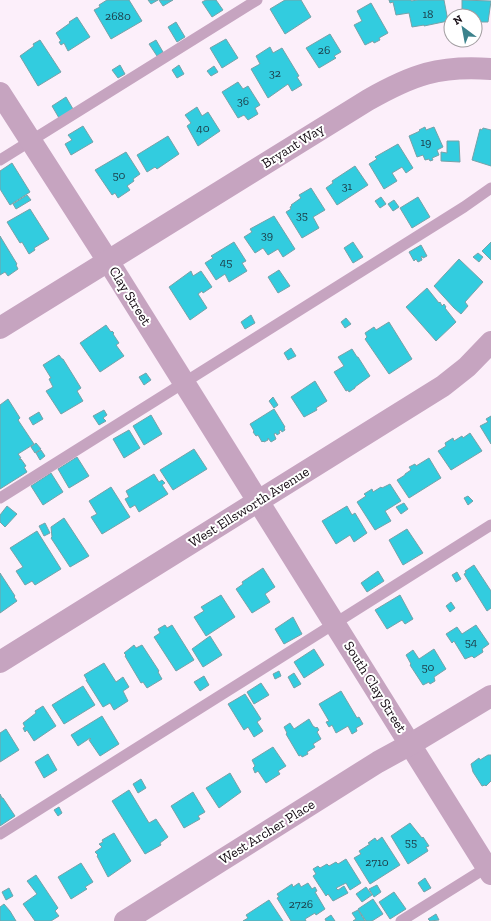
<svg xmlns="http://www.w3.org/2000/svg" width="491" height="921" font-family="'Zilla Slab',serif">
<rect width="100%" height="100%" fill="#fceffa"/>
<g fill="#32ccdf" stroke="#76a2a8">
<polygon points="107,0 129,0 142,21 111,39 94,10 100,7 99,5"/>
<polygon points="148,0 158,0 151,4"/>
<polygon points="159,0 173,0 163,6"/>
<polygon points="206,0 216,0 223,10 212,17 202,2"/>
<polygon points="285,0 301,0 311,17 285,34 270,9"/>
<polygon points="389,0 411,0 411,1 418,0 444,0 448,21 424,26 424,25 412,27 409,13 396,15 393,2 390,3"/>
<polygon points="462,0 491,1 488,22 475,22 475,16 462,16"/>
<polygon points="371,3 388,33 379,38 380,40 374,43 373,41 365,45 354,25 362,21 357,11"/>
<polygon points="77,17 90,37 68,51 64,43 61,45 59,42 61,41 56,33 70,23 69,22"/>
<polygon points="176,22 185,37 177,42 168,27"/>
<polygon points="330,34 341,52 334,56 336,58 319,68 306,48"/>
<polygon points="226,39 238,58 222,68 210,48"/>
<polygon points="40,40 61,72 38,86 20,56 34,46 33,44"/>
<polygon points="156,40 163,52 157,56 149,44"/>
<polygon points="270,47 273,53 282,48 299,76 297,77 302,85 292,91 288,84 268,98 251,69 260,64 256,56"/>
<polygon points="120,65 125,74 118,78 112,70"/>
<polygon points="179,65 184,74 177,78 172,70"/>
<polygon points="214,66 218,72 211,76 207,71"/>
<polygon points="238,82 243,89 248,86 260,105 255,108 258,114 248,120 244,115 238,118 222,92"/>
<polygon points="66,97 73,109 59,118 52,106"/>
<polygon points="197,107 202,116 208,112 220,131 198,146 187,126 191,123 185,115"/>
<polygon points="83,126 93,142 71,155 65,144 72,140 68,135"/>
<polygon points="425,127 426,130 434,127 443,147 437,150 439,155 432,158 433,160 430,161 429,159 425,160 423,155 417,157 409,136 420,131 419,130"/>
<polygon points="483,128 491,130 491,166 472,160 480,129 482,130"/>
<polygon points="168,136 179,154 157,169 155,167 147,172 137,155"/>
<polygon points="447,141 459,141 460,162 441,161 441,152 447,153"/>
<polygon points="398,144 413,168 406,173 402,167 392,173 397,181 384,189 369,164 377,159 375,157"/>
<polygon points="126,152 140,174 133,179 134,181 127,186 130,190 118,198 115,193 112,195 95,170"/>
<polygon points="12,163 30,192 10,205 0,189 0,171"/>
<polygon points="355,166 368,185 337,205 326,188 333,183 332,181"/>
<polygon points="311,188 325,210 313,217 319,228 302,238 286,212 291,209 290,207 292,206 291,205 301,198 299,195"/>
<polygon points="27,195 31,200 16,209 13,204"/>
<polygon points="381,197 386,204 380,208 375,201"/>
<polygon points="418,197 430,217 412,228 400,208"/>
<polygon points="394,200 399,207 393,211 388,204"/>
<polygon points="30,209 49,239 34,248 35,250 29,254 22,242 20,243 7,222"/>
<polygon points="274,216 295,249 283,257 278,249 268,255 263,248 255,253 244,237 252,232 250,229"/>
<polygon points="0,236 17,264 16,265 18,269 8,276 5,272 0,275"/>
<polygon points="234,242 246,261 242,263 247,271 229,282 225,274 216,280 205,263 213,258 211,256"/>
<polygon points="353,242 363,257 353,263 344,248"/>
<polygon points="491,242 491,260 482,251"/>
<polygon points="421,245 427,256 423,258 422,256 421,257 422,260 418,262 416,259 414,261 409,252"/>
<polygon points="478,253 483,257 479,262 473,257"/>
<polygon points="459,259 483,282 465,302 468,306 461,314 454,308 434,286"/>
<polygon points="279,270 290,286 278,293 268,277"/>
<polygon points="191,271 193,276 201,271 212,287 203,293 202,291 198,294 207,308 190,320 169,287"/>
<polygon points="427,288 439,303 440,302 442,306 444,304 446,307 445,308 456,322 436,341 406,307"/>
<polygon points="251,315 255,323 245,329 241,322"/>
<polygon points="346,318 351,324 345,328 341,322"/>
<polygon points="389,322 412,359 389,374 365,339 367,337 365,333 374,327 376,330"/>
<polygon points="106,325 111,332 112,331 114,333 113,334 119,343 116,345 124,356 100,372 80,343"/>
<polygon points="291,348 296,356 288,360 284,353"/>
<polygon points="352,349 357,357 358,357 370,376 355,387 355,388 349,392 348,390 346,391 334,372 344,366 338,357"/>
<polygon points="59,355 62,359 63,359 81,388 77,391 83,401 61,414 46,391 53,387 49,379 51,378 43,365"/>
<polygon points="146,373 151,380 144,385 139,377"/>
<polygon points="315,381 327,401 316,408 317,410 304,417 291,397"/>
<polygon points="273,397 278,405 274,408 269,401"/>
<polygon points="8,399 20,418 18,420 34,444 18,454 21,458 19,459 20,460 21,459 26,466 24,467 27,472 0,489 0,405"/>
<polygon points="274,409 285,427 284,428 285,430 282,432 281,430 279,431 280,433 277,435 276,433 274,434 276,439 271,442 268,438 268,440 264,442 263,441 262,442 258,435 256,436 253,432 254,431 250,424"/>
<polygon points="104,410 107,415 103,418 106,421 99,425 93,416"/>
<polygon points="39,412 43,419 33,425 29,418"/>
<polygon points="151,415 162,434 144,445 133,426"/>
<polygon points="491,416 491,444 480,426 488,422 486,419"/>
<polygon points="129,430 140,448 124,458 113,439"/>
<polygon points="470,433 482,451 451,470 438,451 446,446 445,443 453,438 454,441 462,436 463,438"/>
<polygon points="36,443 41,449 35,453 31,447"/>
<polygon points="194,449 207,469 173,490 160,470"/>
<polygon points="41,450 45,456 40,460 36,453"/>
<polygon points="77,457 89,476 69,488 58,469"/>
<polygon points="429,458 441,478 409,498 397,480 405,475 405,474 411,470 409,467 415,464 416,466"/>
<polygon points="51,473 63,492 43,505 31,486"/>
<polygon points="154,474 159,482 162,480 165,483 162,485 168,494 139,512 135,505 130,508 125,499 129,497 126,491"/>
<polygon points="390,484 401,501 385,511 391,521 375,530 357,502 366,496 364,494 372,489 373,492 381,487 382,488"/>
<polygon points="111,487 130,517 102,534 91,517 97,514 89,501"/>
<polygon points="468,496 473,501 468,505 464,498"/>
<polygon points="404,503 408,509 401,514 396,507"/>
<polygon points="7,506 17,514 5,527 0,522 0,515"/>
<polygon points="347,506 352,515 355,513 367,533 354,542 350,535 336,544 322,521"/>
<polygon points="64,518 89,556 70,567 51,538 52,537 51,527"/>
<polygon points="45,523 50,533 44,536 39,526"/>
<polygon points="407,529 423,553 403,565 389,540"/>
<polygon points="37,531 61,569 35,585 32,581 25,585 16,571 23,567 10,548"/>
<polygon points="474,565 491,591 491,608 487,611 464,574 466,573 465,571"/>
<polygon points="263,568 275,587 265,594 270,602 252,613 236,589 243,584 242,582"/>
<polygon points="378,571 384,581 367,592 361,583"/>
<polygon points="457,572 461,579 456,582 452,575"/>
<polygon points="0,573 15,596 14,597 17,601 0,613"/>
<polygon points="221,595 235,617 206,636 194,617 204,611 201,607"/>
<polygon points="400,595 413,619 405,624 402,620 387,629 375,610"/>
<polygon points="451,602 455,608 450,612 446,606"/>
<polygon points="293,617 302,634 284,644 275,629"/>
<polygon points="165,625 167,628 172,625 194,660 176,671 154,637 160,633 158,629"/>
<polygon points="476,625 489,644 482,649 483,652 474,658 472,656 465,659 454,641 452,643 446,634 457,627 462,634"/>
<polygon points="210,636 222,655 203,667 192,649"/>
<polygon points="134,645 136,648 142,645 159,671 158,672 162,679 147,688 143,682 141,683 125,656 126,655 124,653"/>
<polygon points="314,649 324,665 304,678 294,662"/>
<polygon points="434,649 446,669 434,677 435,681 430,684 429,682 423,685 410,665 411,664 406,655 413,650 419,659"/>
<polygon points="104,663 116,682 123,677 129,687 123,691 128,701 114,710 110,703 103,707 86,680 87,680 84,675"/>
<polygon points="279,671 281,676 275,679 273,674"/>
<polygon points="294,673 301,684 294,688 288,677"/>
<polygon points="204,676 209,685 200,691 194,682"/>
<polygon points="261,683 269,695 254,704 247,692"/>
<polygon points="83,686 95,705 64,724 52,705"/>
<polygon points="341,691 357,718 359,717 363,724 356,728 357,731 352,734 348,726 336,733 332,725 329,727 326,722 329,721 319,704"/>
<polygon points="245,694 261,719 257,722 263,731 254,737 248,727 244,730 228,704"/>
<polygon points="43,706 56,726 34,741 27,730 25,732 23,728 25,727 23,723 36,713 35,711"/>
<polygon points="102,716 119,744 100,756 89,740 91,739 90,738 78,746 71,735"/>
<polygon points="309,719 313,726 316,728 317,727 319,730 317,732 321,739 313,744 315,747 307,752 308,754 302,757 301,755 299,756 286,734 287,733 284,727 290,723 294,729"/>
<polygon points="6,729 19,750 0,762 0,733"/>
<polygon points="273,747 286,766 278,771 280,774 266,783 258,771 255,773 253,768 255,766 252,760"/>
<polygon points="48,754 57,770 44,778 35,762"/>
<polygon points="488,755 491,755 491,781 486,786 485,785 482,786 473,772 471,764 479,758 480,760"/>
<polygon points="230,773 241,792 219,808 206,788"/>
<polygon points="141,779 146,788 138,793 133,784"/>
<polygon points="129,790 149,823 156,819 168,837 160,843 161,845 145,854 112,801"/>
<polygon points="193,792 205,812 198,816 200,819 184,828 171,806"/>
<polygon points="0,794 2,798 3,798 15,816 0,826"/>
<polygon points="59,807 62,813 58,816 54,810"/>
<polygon points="410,823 422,838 423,837 429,846 426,847 428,851 408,864 391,836"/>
<polygon points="114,833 131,861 108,877 97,856 98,855 95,852 102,847 99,844 103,842 102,840"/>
<polygon points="382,837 400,865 370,884 354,858 361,854 359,851 370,844 368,843 375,838 377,841"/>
<polygon points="346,859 361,883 350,890 346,883 336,888 338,890 344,886 348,893 333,901 328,894 326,896 313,876 316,874 313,869 318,866 320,868 327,864 329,866 336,862 338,864"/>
<polygon points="81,863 93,882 85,887 87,889 71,899 58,877"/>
<polygon points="36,875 58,908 55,911 59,916 51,921 35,921 23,904 37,894 27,881"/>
<polygon points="425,878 431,888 424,892 418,883"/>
<polygon points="299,883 301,887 308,883 312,889 315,887 317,891 315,892 325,909 316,915 315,913 305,919 306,921 291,921 277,898 279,897 277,894 292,884 293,887"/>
<polygon points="377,885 381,892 374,897 369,889"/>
<polygon points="366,887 372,895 362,902 356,894"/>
<polygon points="9,888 13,896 6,900 2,892"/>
<polygon points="394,892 406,909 390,919 379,902"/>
<polygon points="373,899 383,914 372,921 366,921 358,909"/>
<polygon points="269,900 283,921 243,921 248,918 246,915"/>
<polygon points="4,904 10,911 16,921 0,921 0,907"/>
<polygon points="358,910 365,921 353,921 356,919 352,913"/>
<polygon points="436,914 439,920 430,921 428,919"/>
<polygon points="331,915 335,921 326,921 325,919"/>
</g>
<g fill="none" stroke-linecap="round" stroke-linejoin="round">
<g stroke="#c6a4c0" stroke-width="11">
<polyline points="0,160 257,0"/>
<polyline points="0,498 464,207 491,188"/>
<polyline points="0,834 491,525"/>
<polyline points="401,921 489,866"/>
</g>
<g stroke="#c6a4c0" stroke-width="22">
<polyline points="0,93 108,261 491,874"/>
<path d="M0,328l368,-228c44,-25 71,-35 123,-31"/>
<polyline points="0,662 443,386 467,367 491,342"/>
<polyline points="125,921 378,762 411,744 491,696"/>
</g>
</g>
<g text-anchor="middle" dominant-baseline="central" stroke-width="4" stroke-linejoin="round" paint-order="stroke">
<g font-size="12" fill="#1c3a45">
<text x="428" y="14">18</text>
<text x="118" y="16">2680</text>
<text x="324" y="50">26</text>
<text x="275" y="73">32</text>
<text x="243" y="101">36</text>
<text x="203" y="128">40</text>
<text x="426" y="142">19</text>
<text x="119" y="175">50</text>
<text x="347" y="186">31</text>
<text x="302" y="215">35</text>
<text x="267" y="235">39</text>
<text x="226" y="262">45</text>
<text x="471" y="642">54</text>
<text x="428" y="667">50</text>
<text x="411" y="842">55</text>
<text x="377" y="862">2710</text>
<text x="301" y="904">2726</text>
</g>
<g font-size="14" fill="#140a12" stroke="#fff">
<text transform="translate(293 146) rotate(-32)">Bryant Way</text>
<text transform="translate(130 296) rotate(58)">Clay Street</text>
<text transform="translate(249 507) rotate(-32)">West Ellsworth Avenue</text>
<text transform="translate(375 687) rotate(58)">South Clay Street</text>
<text transform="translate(267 832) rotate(-32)">West Archer Place</text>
</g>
</g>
<g transform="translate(463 28) rotate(328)"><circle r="19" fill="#ffffff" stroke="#a19da0"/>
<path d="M0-3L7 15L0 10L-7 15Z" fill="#3b828c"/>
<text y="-6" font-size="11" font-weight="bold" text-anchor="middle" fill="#140a12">N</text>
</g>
</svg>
